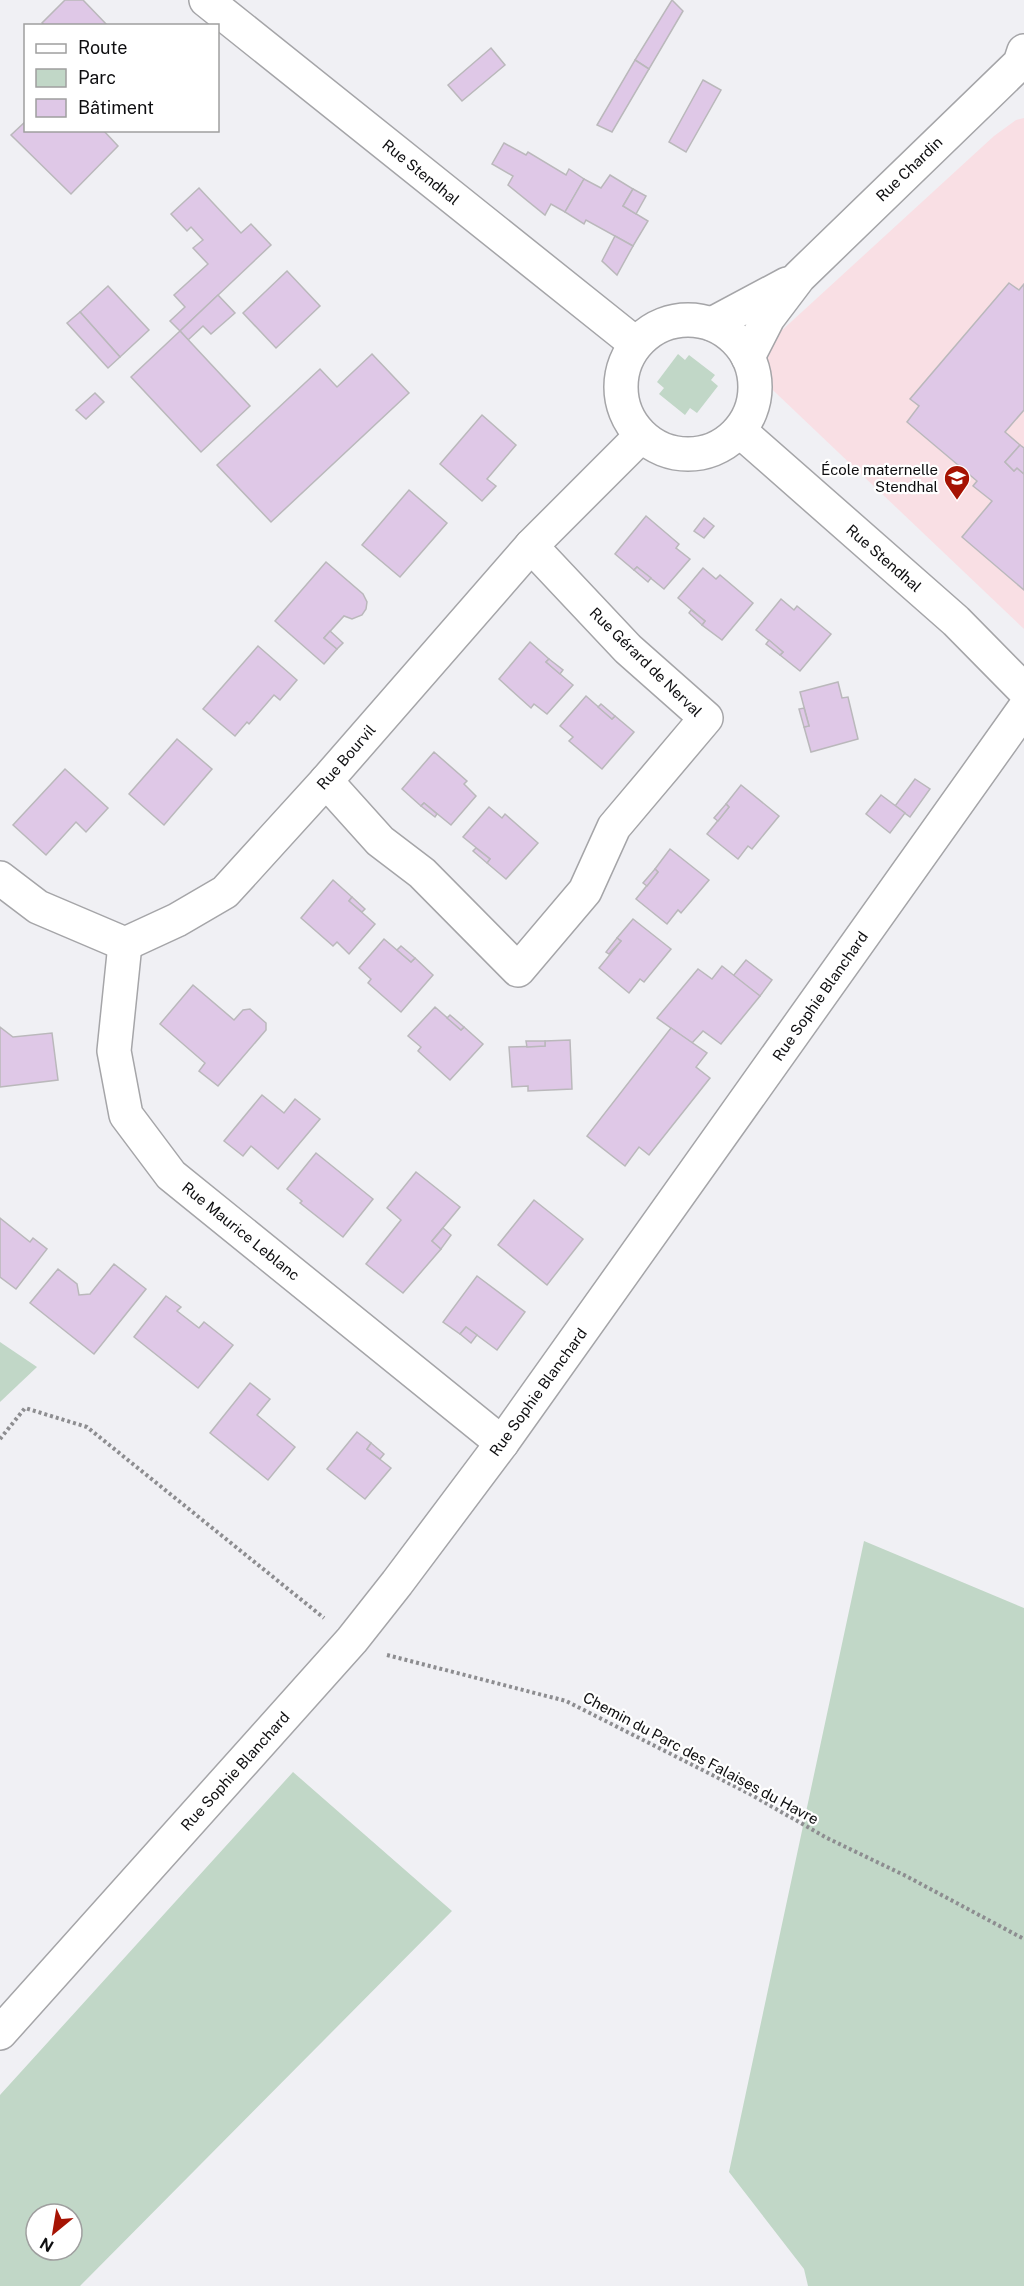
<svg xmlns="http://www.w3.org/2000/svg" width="1024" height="2286" font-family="'Public Sans',sans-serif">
<rect width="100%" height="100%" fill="#f0f0f4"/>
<polygon fill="#f9dfe4" points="1024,118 1024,629 756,374 755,355 994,136 1016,120"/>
<g fill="#c1d7c7" fill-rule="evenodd">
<polygon points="678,354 685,360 689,355 715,375 711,380 718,386 697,413 690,408 685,415 659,394 664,388 657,382"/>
<polygon points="0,1342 37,1367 0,1402"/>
<polygon points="864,1541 1024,1608 1024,2286 808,2286 804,2269 729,2172"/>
<path d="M293,1772l159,139 -372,375h-80v-191zM36,2214h36v36h-36z"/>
</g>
<g fill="#dfc8e7" stroke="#bab8bb" stroke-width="1.5">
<polygon points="65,0 83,0 108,26 46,26 42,23"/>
<polygon points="672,0 683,11 649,69 635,60"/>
<polygon points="491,48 505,65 462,101 448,85"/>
<polygon points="635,60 649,69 612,132 597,125"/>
<polygon points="703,80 721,90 686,152 669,142"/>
<polygon points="26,121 26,130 103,130 118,146 71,194 11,135"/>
<polygon points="504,143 526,155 528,152 566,175 569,169 584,179 565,212 551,204 545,215 508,185 513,176 492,164"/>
<polygon points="610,175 633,189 623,206 648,221 633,246 586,220 584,224 565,212 584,179 601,188"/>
<polygon points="199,188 241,233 251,224 271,245 180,331 170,321 185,307 174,295 208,264 193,248 203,240 191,227 187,231 171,214"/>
<polygon points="633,189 646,196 636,214 623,206"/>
<polygon points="615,236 633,246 617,275 602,261"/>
<polygon points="287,271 320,306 276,348 243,313"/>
<polygon points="1009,283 1019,290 1024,284 1024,410 1005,432 1020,445 1005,462 1014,471 1017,468 1024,474 1024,590 962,537 992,501 973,486 977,481 907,422 919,406 910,399"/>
<polygon points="108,286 149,330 120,357 80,312"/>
<polygon points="218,295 235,313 211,334 203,326 188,340 180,331"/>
<polygon points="80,312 120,357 108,368 67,323"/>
<polygon points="180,331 250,406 201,452 131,377"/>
<polygon points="372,354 409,393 271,522 217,465 320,369 337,387"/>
<polygon points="95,393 104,402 86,419 76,410"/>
<polygon points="482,415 516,445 487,479 496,486 482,501 440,464"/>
<polygon points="1020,445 1024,448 1024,474 1017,468 1014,471 1005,462"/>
<polygon points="409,490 447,523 400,577 362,545"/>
<polygon points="646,516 679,544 676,548 690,559 664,589 637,567 634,570 615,554"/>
<polygon points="704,518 714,526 704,538 694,531"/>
<polygon points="326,562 363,594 367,602 366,609 362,615 352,619 344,616 324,638 337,649 324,664 275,621"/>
<polygon points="637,567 651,578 648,582 634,570"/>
<polygon points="703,568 716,579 720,575 753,603 722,640 702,625 705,621 678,598"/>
<polygon points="781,599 794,610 797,606 831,634 800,671 780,655 783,652 756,630"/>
<polygon points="691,610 705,621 702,625 689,613"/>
<polygon points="330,631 343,643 337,649 324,638"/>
<polygon points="769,640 783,652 780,655 766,644"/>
<polygon points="530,642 549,659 546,662 573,685 547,714 534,704 531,708 499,679"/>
<polygon points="258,646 297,680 280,700 274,695 249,724 247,722 235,736 203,709"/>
<polygon points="549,659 563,670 560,674 546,662"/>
<polygon points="838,682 842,698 848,697 858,739 811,752 804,727 809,726 800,692"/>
<polygon points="586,696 612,719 615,716 634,732 602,769 569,741 573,737 560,726"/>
<polygon points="601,704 615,716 612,719 598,707"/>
<polygon points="804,708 809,726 804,727 799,709"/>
<polygon points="177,739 212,769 164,825 129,794"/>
<polygon points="434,752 467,781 464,784 476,796 451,825 424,803 421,806 402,789"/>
<polygon points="65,769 108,808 86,832 76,822 46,855 13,825"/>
<polygon points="915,779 930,789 910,817 895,806"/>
<polygon points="741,785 779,816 752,849 748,846 738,859 707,834 729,807 726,804"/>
<polygon points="881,795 905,813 890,833 866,814"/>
<polygon points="424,803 437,814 435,817 421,806"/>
<polygon points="726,804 729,807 718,821 714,818"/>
<polygon points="489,807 502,818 505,814 538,843 506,879 487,863 490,859 463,837"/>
<polygon points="476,848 490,859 487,863 473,851"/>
<polygon points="670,849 709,880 681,913 678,910 667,924 636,899 658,872 655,869"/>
<polygon points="655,869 658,872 647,886 643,883"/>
<polygon points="333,880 352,897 349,901 375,924 349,954 337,942 333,946 301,918"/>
<polygon points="352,897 365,909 362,912 349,901"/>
<polygon points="633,919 671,949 644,982 640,979 629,993 599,968 621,941 617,938"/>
<polygon points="617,938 621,941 609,954 606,952"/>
<polygon points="384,939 411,962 415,958 433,975 401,1012 368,983 371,979 359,968"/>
<polygon points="401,946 415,958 411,962 397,950"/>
<polygon points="746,960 772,980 760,996 733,976"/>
<polygon points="722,966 760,996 721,1044 703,1031 692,1043 657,1018 698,969 712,979"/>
<polygon points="193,985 234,1020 243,1010 250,1009 266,1023 266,1030 218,1086 199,1071 205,1063 160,1024"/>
<polygon points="435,1007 461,1030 464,1027 483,1044 450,1080 418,1051 421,1047 408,1036"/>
<polygon points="450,1015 464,1027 461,1030 447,1018"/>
<polygon points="0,1027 13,1037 52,1033 58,1080 0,1087"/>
<polygon points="671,1028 707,1053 696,1067 710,1078 649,1155 639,1147 625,1166 587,1136"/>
<polygon points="570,1040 572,1089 528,1091 528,1086 512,1087 509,1047 545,1046 545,1041"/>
<polygon points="526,1041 545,1041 545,1046 527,1047"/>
<polygon points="262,1095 284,1113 295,1099 320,1119 278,1169 251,1146 243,1156 224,1141"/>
<polygon points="316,1153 373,1199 343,1237 300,1203 302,1201 287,1189"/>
<polygon points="416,1172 460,1207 432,1241 441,1249 403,1293 366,1264 401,1220 387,1208"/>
<polygon points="534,1200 583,1239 547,1285 498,1245"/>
<polygon points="0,1218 30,1242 33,1238 47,1249 16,1289 0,1277"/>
<polygon points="443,1228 451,1235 441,1249 432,1241"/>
<polygon points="114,1264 146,1289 94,1354 30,1303 58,1269 77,1284 79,1295 90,1294"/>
<polygon points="477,1276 525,1312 497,1350 466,1327 460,1334 443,1322"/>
<polygon points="166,1296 181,1307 177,1311 199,1328 204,1322 233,1345 198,1388 134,1337"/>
<polygon points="466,1327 477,1335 471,1343 460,1334"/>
<polygon points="250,1383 270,1399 257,1415 295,1447 268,1480 210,1433"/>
<polygon points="357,1432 371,1443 367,1449 391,1468 365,1499 327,1469"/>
<polygon points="371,1443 384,1454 380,1459 367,1449"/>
</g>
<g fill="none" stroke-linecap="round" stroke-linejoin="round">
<g stroke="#a5a5a8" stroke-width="36">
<g id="street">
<polyline points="712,324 787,284"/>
<polyline points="748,357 768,318 799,277 1020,63 1024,51"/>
<polyline points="326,781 380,841 422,873 518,970 585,891 614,827 706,718 628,649 531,546"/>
<polyline points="0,878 38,907 125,944 177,920 225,892 326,781 531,546 641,436"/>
<polyline points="125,944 114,1051 126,1115 171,1175 502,1443"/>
<polyline points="0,2033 352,1640 397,1583 502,1443 1024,709"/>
</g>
</g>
<g stroke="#a5a5a8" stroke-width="36">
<g id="secondary">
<polyline points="206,0 636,344"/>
<circle cx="688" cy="387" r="67"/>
<polyline points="740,431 956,621 1024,690"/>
</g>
</g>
<g stroke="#8d8d90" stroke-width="4" stroke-dasharray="3 3" stroke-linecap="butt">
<polyline points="0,1439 25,1408 87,1427 324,1618"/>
<polyline points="387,1655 566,1701 748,1793 827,1838 906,1876 1024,1939"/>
</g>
<use href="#street" stroke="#fff" stroke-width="33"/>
<use href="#secondary" stroke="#fff" stroke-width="33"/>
</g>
<defs>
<g id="school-pin" transform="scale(1.35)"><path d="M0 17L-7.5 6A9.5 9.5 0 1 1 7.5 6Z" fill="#a61303" stroke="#fff"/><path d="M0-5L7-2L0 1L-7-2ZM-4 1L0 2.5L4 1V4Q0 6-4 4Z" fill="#fff"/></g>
</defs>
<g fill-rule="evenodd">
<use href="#school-pin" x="957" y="478"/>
</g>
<g text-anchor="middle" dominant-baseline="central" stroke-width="4.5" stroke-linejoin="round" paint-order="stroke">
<g font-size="15" fill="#0e0e10" stroke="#fff">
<text transform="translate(909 169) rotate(-44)">Rue Chardin</text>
<text transform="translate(421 172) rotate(39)">Rue Stendhal</text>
<text transform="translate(884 558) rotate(41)">Rue Stendhal</text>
<text transform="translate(646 662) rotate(44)">Rue Gérard de Nerval</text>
<text transform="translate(346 757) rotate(-49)">Rue Bourvil</text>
<text transform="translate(820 996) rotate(-55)">Rue Sophie Blanchard</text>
<text transform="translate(241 1231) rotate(39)">Rue Maurice Leblanc</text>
<text transform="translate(538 1392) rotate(-54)">Rue Sophie Blanchard</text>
<text transform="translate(701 1758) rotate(28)">Chemin du Parc des Falaises du Havre</text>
<text transform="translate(235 1771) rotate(-48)">Rue Sophie Blanchard</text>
</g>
<g font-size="15" fill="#0e0e10" stroke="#fff" text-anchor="end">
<text x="938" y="469">École maternelle<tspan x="938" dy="17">Stendhal</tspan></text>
</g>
</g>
<rect x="24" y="24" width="195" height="108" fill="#ffffff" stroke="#9f9f9f" stroke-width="1.5"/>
<rect x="36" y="44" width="30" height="9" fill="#ffffff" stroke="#9f9f9f" stroke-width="1.5"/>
<text x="78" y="54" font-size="18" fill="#0e0e10">Route</text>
<rect x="36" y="69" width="30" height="18" fill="#c1d7c7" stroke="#9f9f9f" stroke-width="1.5"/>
<text x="78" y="84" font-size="18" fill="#0e0e10">Parc</text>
<rect x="36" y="99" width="30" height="18" fill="#dfc8e7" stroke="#9f9f9f" stroke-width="1.5"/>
<text x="78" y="114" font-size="18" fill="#0e0e10">Bâtiment</text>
<g transform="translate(54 2232) rotate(210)"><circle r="28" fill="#ffffff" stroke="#9f9f9f" stroke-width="1.5"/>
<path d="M0-4.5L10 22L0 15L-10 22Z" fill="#a61303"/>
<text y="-9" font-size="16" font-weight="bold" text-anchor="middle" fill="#0e0e10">N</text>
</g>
</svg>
